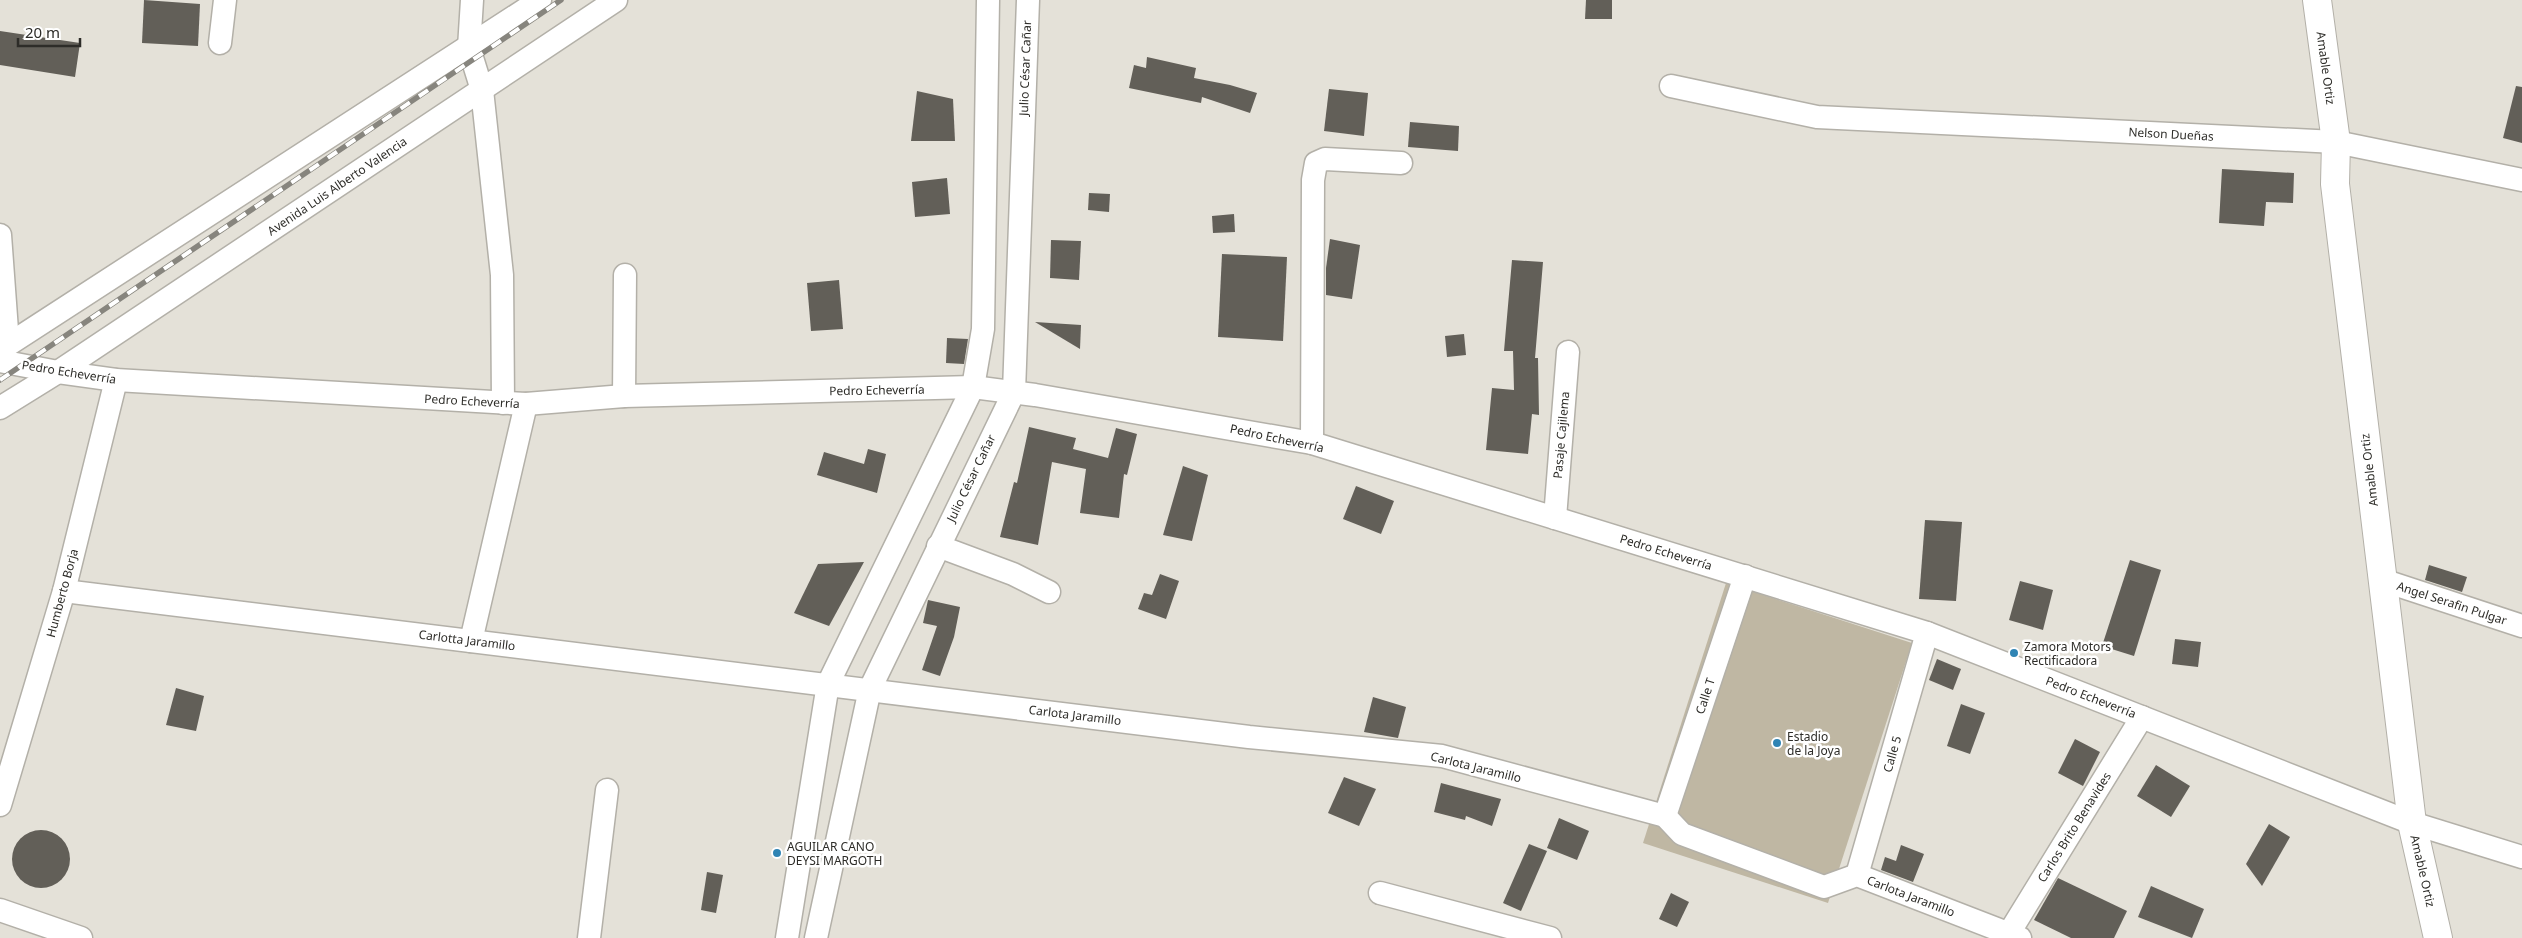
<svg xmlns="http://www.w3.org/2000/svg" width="2522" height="938" font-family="'Noto Sans',sans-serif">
<rect width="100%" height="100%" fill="#e4e1d8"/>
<polygon fill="#bfb7a3" points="1726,583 1912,643 1828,903 1643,843"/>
<g fill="#625f58">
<polygon points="144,0 200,4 198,46 142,43"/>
<polygon points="1586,0 1612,0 1612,19 1585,19"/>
<polygon points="0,31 80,43 75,77 0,65"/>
<polygon points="1147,57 1196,68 1194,78 1230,85 1257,93 1250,113 1202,97 1201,103 1129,88 1134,65 1146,68"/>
<polygon points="2516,86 2522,87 2522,143 2503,138"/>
<polygon points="1329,89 1368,93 1364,136 1324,131"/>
<polygon points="917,91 953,99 955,141 911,141"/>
<polygon points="1410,122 1459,126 1458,151 1408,147"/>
<polygon points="2222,169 2294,173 2293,203 2266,202 2264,226 2219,223"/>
<polygon points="947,178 950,214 915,217 912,182"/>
<polygon points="1089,193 1110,194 1109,212 1088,210"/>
<polygon points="1234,214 1235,232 1213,233 1212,216"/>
<polygon points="1330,239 1360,245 1352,299 1326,295 1326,268"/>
<polygon points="1051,240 1081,241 1079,280 1050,278"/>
<polygon points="1222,254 1287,257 1283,341 1218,337"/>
<polygon points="1512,260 1543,262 1535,358 1538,358 1539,415 1532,414 1528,454 1486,450 1492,388 1514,390 1513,351 1504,351"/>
<polygon points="839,280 843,329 811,331 807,283"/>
<polygon points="1035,322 1081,325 1080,349"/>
<polygon points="1464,334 1466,355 1447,357 1445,336"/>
<polygon points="947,338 968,339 964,364 946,363"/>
<polygon points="1029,427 1076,438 1073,449 1108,458 1116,428 1137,434 1127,475 1124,474 1119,518 1080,513 1086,469 1052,462 1038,545 1000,537 1014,482 1017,483"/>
<polygon points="868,449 886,454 877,493 817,475 824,452 864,464"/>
<polygon points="1183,466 1208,475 1192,541 1163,535"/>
<polygon points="1356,486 1394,501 1381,534 1343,519"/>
<polygon points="1925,520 1962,522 1956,601 1919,599"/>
<polygon points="2130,560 2161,570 2134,656 2102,646"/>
<polygon points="864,562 829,626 794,613 818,564"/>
<polygon points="2429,565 2467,577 2462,592 2425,580"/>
<polygon points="1160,574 1179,581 1166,619 1138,609 1144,593 1152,595"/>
<polygon points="2020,581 2053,590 2043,630 2009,620"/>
<polygon points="928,600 960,607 954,637 940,676 922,670 937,626 923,623"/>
<polygon points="2175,639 2201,642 2198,667 2172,664"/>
<polygon points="1937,659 1961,669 1953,690 1929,680"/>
<polygon points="176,688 204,696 196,731 166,725"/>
<polygon points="1373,697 1406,707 1398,738 1364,732"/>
<polygon points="1961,704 1985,713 1970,754 1947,746"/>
<polygon points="2075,739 2100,752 2083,786 2058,773"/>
<polygon points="2156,765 2190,786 2171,817 2137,796"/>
<polygon points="1344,777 1376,789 1359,826 1328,813"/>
<polygon points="1441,783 1501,799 1492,826 1466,816 1465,820 1434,812"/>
<polygon points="1559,818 1589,831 1577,860 1547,848"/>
<polygon points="2269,824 2290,837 2262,886 2246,864"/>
<circle cx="41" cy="859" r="29"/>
<polygon points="1529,844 1547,851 1521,911 1503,903"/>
<polygon points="1901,845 1924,854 1913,882 1881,870 1885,857 1896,861"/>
<polygon points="707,872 723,875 716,913 701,910"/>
<polygon points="2058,878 2127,911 2114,938 2071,938 2034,920"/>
<polygon points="2151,886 2204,909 2192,938 2138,917"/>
<polygon points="1671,893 1689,902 1677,927 1659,919"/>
</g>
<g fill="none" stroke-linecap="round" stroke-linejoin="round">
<g stroke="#b3b0a8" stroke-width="25">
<g id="minor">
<polyline points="472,0 469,48 482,90 502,275 503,403"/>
<polyline points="220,43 225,0"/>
<polyline points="1671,86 1817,117 2336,142 2522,180"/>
<polyline points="0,235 8,344"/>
<polyline points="0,350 540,0"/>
<polyline points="0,361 58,372 116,380 526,404 624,396 973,387 1035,395 1312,443 1927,633 2412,823 2522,857"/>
<polyline points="624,396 625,275"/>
<polyline points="0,408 58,372 616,0"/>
<polyline points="1312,443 1313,180 1316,163 1325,159 1401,163"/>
<polyline points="1555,518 1568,352"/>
<polyline points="938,546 1013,574 1049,592"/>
<polyline points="2382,580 2522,626"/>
<polyline points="64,591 1249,737 1442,756 1665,816 1682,834 1824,887 1857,875 2020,938"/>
<polyline points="471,641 526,404"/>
<polyline points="0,805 64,591 116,380"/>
<polyline points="1665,816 1745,576"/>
<polyline points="1857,875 1927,633"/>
<polyline points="1380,893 1550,938"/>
<polyline points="0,910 81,938"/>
<polyline points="589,938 607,790"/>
<polyline points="787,938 828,684 973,387 983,329 988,0"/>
<polyline points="816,938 870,689 1014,392 1028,0"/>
<polyline points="2006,938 2142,717"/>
</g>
</g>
<g stroke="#b3b0a8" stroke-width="30">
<polyline id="tertiary" points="2317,0 2336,142 2335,184 2412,823 2438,938"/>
</g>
<use href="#minor" stroke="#fff" stroke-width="22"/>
<use href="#tertiary" stroke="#fff" stroke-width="28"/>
<g stroke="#87857e" stroke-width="5.5">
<polyline id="rail" points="0,380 561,0"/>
</g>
<use href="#rail" stroke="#fff" stroke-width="4" stroke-dasharray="11" stroke-linecap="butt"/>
</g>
<g fill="#2f84b4" stroke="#fff" stroke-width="2">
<circle cx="2014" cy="653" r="5"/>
<circle cx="1777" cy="743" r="5"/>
<circle cx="777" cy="853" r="5"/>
</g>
<g text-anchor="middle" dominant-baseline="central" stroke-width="5" stroke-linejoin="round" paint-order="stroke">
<g font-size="12" fill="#2d2c28" stroke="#fff">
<text transform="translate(1025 68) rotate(-88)">Julio César Cañar</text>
<text transform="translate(2326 68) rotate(82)">Amable Ortiz</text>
<text transform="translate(2171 134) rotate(3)">Nelson Dueñas</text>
<text transform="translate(337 186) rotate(-34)">Avenida Luis Alberto Valencia</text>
<text transform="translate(69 372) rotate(9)">Pedro Echeverría</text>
<text transform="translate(877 390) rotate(-1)">Pedro Echeverría</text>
<text transform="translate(472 401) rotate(3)">Pedro Echeverría</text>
<text transform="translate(1561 435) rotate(-85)">Pasaje Cajilema</text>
<text transform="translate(1277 438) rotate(12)">Pedro Echeverría</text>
<text transform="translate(2369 470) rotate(-97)">Amable Ortiz</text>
<text transform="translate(971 478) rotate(-64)">Julio César Cañar</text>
<text transform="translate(1666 552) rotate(17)">Pedro Echeverría</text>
<text transform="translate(62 593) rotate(-75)">Humberto Borja</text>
<text transform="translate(2452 603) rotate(18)">Angel Serafin Pulgar</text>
<text transform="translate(467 640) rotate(7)">Carlotta Jaramillo</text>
<text transform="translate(1705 696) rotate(-72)">Calle T</text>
<text transform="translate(2091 697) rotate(21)">Pedro Echeverría</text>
<text transform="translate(1075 715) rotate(7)">Carlota Jaramillo</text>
<text transform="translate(1892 754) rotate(-74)">Calle 5</text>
<text transform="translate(1476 767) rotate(14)">Carlota Jaramillo</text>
<text transform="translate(2074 827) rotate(-58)">Carlos Brito Benavides</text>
<text transform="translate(2423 871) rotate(77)">Amable Ortiz</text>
<text transform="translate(1911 896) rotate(21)">Carlota Jaramillo</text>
</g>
<g font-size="12" fill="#2d2c28" stroke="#fff" text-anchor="start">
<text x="2024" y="646">Zamora Motors<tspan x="2024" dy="14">Rectificadora</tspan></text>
<text x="1787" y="736">Estadio<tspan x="1787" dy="14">de la Joya</tspan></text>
<text x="787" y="846">AGUILAR CANO<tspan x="787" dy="14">DEYSI MARGOTH</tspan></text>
</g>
</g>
<path d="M18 38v8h62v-8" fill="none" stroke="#2d2c28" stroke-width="2.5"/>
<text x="25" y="38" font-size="15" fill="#2d2c28" stroke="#ffffff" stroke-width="4" paint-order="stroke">20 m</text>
</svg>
